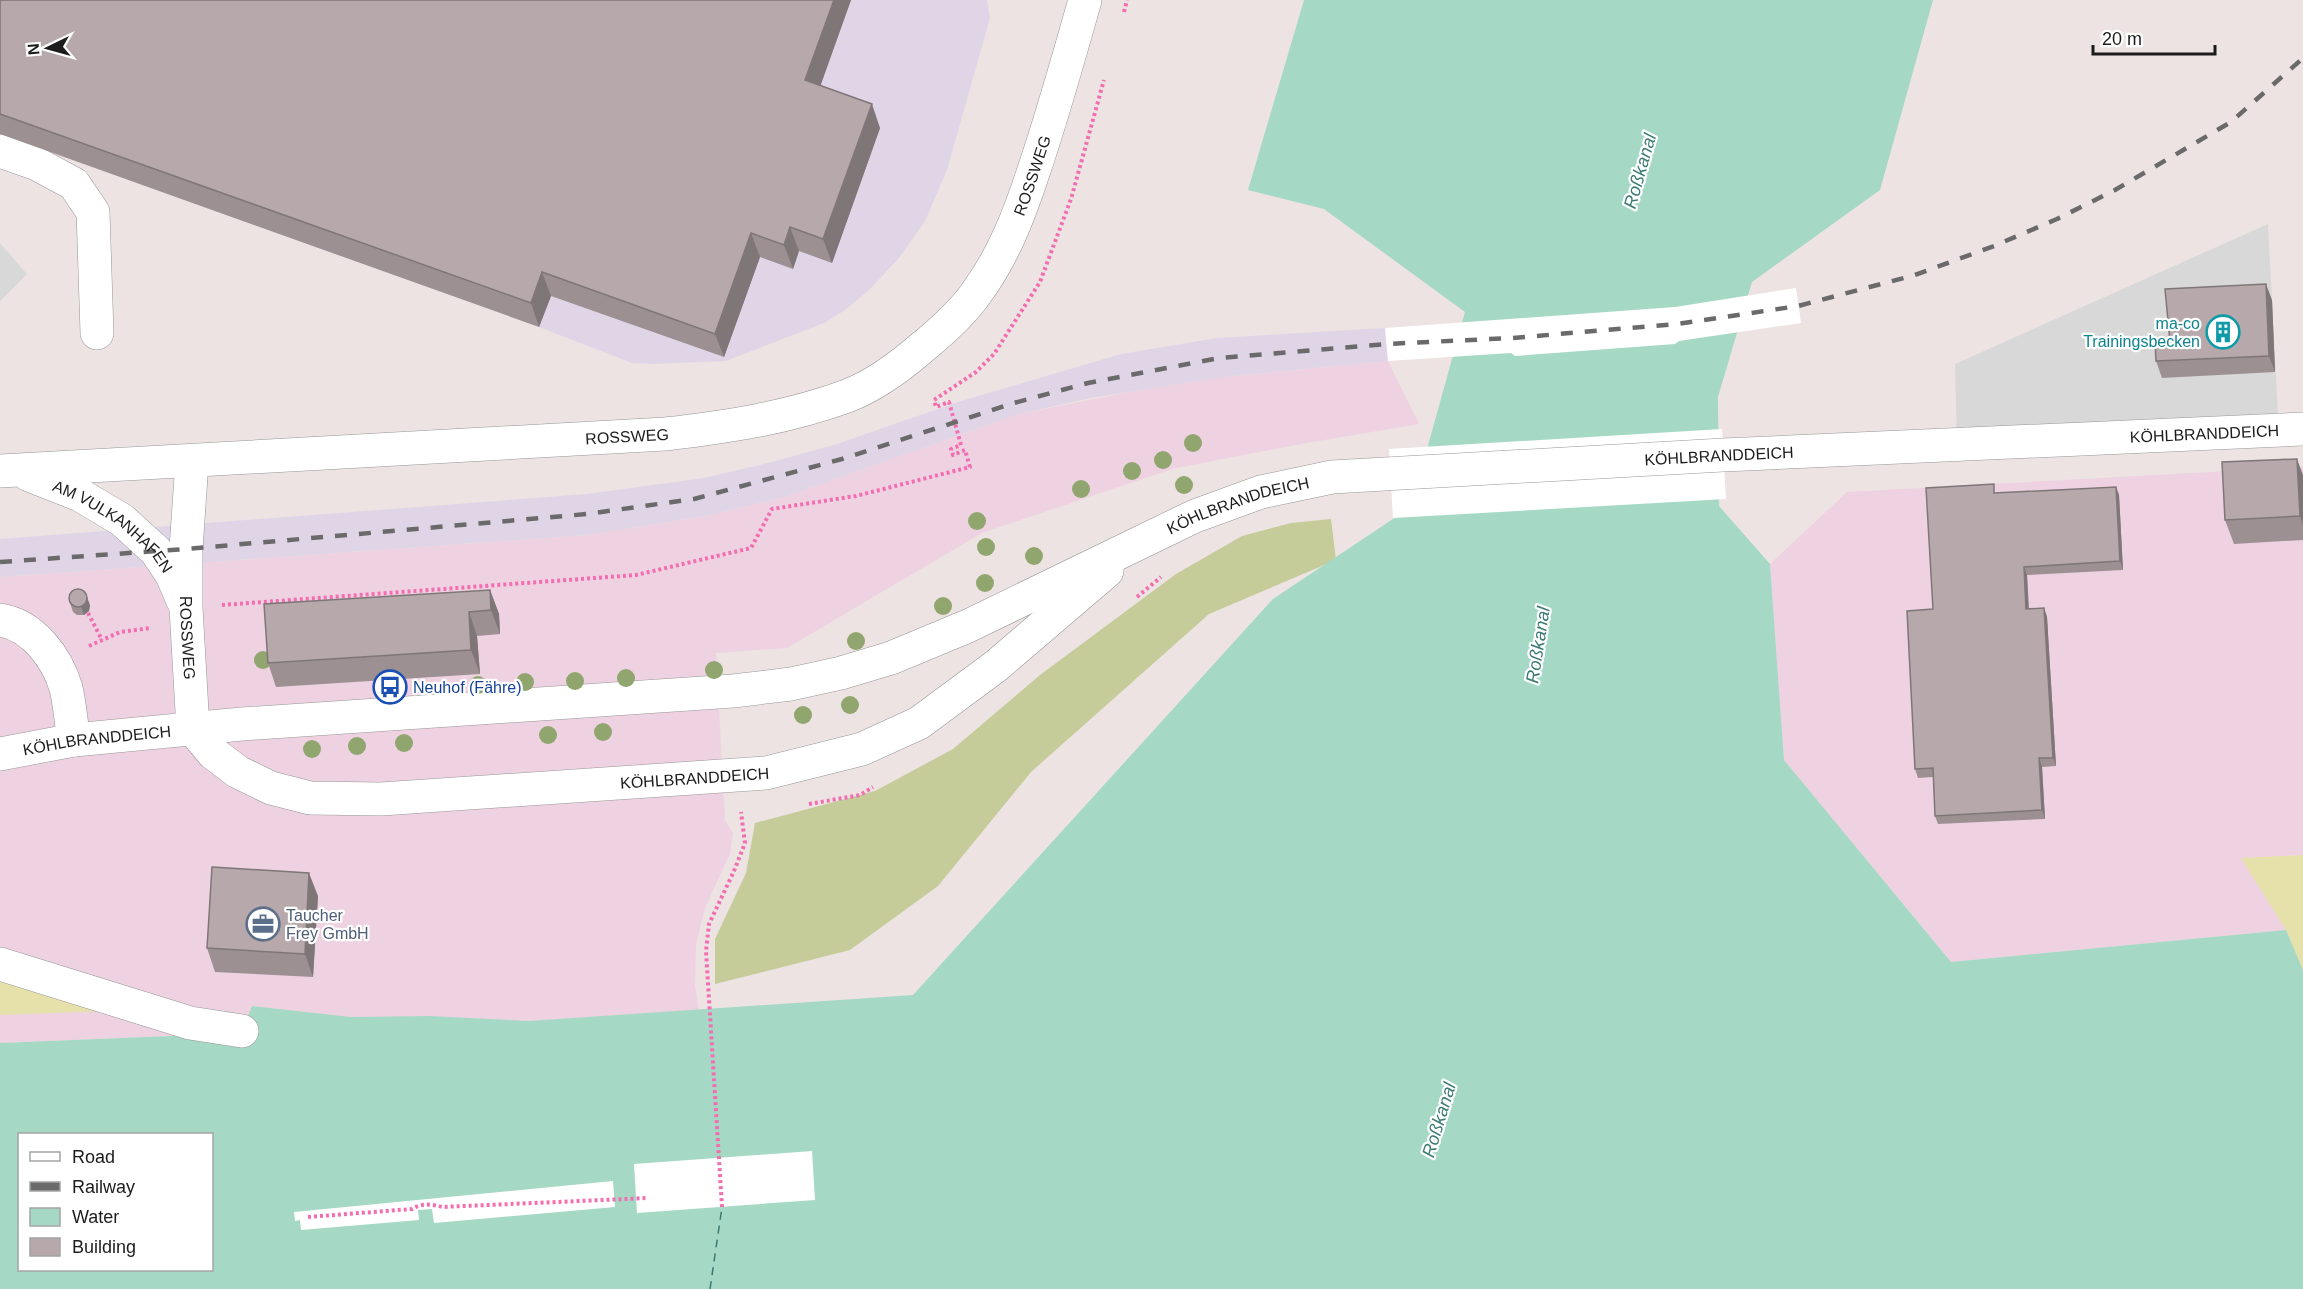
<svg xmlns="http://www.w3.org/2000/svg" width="2303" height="1289" font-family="Arial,sans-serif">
<rect width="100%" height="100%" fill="#ede3e2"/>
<g fill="#eed2e2">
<polygon points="1388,361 1419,424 1301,444 1172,469 982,533 787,648 716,653 725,820 733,833 730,854 705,908 696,944 695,985 699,1010 528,1021 351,1017 252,1006 242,1031 195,1035 0,1043 0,577 587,535 710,515 787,496 1019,414 1134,391 1222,377"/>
<polygon points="2303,467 2303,855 2241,858 2286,930 1951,962 1784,760 1770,564 1847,492"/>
</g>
<g fill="#dfd5e6">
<polygon points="0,0 987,0 990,18 947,170 925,221 899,258 868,291 845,310 824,323 726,361 654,364 632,363 539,327"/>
<polygon points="1385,328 1388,361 1222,377 1091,398 1019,414 787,496 710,515 587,535 0,577 0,539 587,494 704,478 772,462 837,444 958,402 1121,354 1217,338"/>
</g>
<g fill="#e6e0aa">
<polygon points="2303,855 2303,970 2286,930 2241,858"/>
<polygon points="0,981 108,1011 0,1015"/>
</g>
<polygon fill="#c5cb99" points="1331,519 1336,560 1209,614 1031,772 938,886 850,950 715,984 715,939 746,873 755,823 875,791 953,749 1040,675 1176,574 1242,536 1291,523"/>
<g fill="#d8d8d8">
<polygon points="2268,224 2279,433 1957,445 1955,364"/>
<polygon points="0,243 27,274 0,301"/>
</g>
<path fill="#a5d9c5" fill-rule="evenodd" d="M1304,0h629l-53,190 -128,92 -34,115 1,109 51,58 14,196 167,202 335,-32 17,40v319h-2303v-246l195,-8 47,-4 10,-25 99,11 79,-1 98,5 385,-26 360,-396 138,-92 54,-195 -141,-103 -76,-19zM20,1134h192v136h-192z"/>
<g fill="#fff">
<polygon points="1796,288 1801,323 1679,341 1675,344 1515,356 1511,353 1388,361 1385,328 1675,307"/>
<polygon points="1722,429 1726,499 1393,518 1389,449"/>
<polygon points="812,1151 815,1200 637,1213 634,1164"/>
<polygon points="613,1181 615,1207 434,1223 432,1209 418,1210 419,1220 301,1230 300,1220 295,1221 294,1212"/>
</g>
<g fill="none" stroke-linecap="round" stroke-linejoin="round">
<polyline stroke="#3c7a74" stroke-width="1.5" stroke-dasharray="8 6" stroke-linecap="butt" points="710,1289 722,1207"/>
<g stroke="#969696" stroke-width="34">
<g id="minor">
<polyline points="0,151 37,164 74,184 93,212 97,333"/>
<path id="s1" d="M192,462l-6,87v59l7,121"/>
<path id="s2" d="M0,471l665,-37c62,-7 122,-16 182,-38 26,-10 51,-28 72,-46 21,-17 43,-36 58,-58 27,-37 43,-79 57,-122 19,-56 35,-113 51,-170"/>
<path id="s3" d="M29,475l51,20 42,25 34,31 16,24 11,26"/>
<path d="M0,620c33,5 57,38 66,68 4,17 5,35 8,52"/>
<path id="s4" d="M193,729l20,24 25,19 33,16 39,10 71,1 385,-26 96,-24 57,-26 77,-57 111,-95"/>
<path id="s5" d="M0,754l74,-14 168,-16 491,-33 58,-7 50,-11 50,-15 77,-32 227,-110 66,-24 71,-15 391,-22 580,-26"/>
<polyline points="0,964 190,1023 242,1031"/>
</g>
</g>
<g stroke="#f36eb0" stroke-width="4" stroke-dasharray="3 3" stroke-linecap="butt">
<polyline points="1124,12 1127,0"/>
<polyline points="1137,597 1161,577"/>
<polyline points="222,605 636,575 751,548 772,509 856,496 970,467 965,450 953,455 951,449 961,445 949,402 936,407 934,400 976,372 994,354 1040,282 1071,199 1104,80"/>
<polyline points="88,613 102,640"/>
<polyline points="89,646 120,632 150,628"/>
<polyline points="809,804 860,795 873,787"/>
<polyline points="722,1207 706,951 709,924 734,871 745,843 741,812"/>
<path d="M308,1217l104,-8c9,-6 20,-5 30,-2l206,-9"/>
</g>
<use href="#minor" stroke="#fff" stroke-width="33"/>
<polyline stroke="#6a6a6a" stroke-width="4.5" stroke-dasharray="12 12" stroke-linecap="butt" points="0,562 186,549 587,514 694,499 842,459 1014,403 1088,383 1219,358 1386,344 1512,338 1677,324 1798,306 1915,275 1994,246 2057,219 2115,190 2231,122 2303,58"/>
</g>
<g fill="#90a66e">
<circle cx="1193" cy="443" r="9"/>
<circle cx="1163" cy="460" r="9"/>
<circle cx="1132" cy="471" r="9"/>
<circle cx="1184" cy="485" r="9"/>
<circle cx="1081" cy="489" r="9"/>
<circle cx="977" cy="521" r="9"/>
<circle cx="986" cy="547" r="9"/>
<circle cx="1034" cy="556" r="9"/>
<circle cx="985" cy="583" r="9"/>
<circle cx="943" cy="606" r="9"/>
<circle cx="856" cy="641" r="9"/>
<circle cx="263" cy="660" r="9"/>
<circle cx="714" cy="670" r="9"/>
<circle cx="626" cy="678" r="9"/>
<circle cx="575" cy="681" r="9"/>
<circle cx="525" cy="682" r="9"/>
<circle cx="478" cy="685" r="9"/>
<circle cx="850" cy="705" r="9"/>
<circle cx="803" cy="715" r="9"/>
<circle cx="603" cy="732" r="9"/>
<circle cx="548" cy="735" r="9"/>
<circle cx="404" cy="743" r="9"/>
<circle cx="357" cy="746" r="9"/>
<circle cx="312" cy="749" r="9"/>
</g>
<g fill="#9d9093">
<polygon points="0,0 851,0 820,85 880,128 832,263 799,251 793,269 760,257 724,357 551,296 539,327 0,134"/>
<polygon points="2272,300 2275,372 2162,378 2156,361 2170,342"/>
<polygon points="2303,475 2303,540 2234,544 2225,520"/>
<polygon points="2116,487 2119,495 2123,570 2027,575 2029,609 2044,608 2047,617 2056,766 2042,767 2045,819 1938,824 1935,816 1933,777 1918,778 1915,769 1933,609 1997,493"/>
<polygon points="490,590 499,614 500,634 477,636 480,674 276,687 268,663"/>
<polygon points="70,603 90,605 89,611 84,615 77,615 73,612"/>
<polygon points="318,896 313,977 215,972 207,948"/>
</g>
<g fill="#7f7678">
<polygon points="834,0 851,0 814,104 805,80"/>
<polygon points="872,104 880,128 832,263 823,239"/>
<polygon points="790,227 799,251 793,269 784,245"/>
<polygon points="751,233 760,257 724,357 715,334"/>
<polygon points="542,272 551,296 539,327 531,303"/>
<polygon points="2266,284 2272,300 2275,372 2269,356"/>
<polygon points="2297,459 2303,475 2303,525 2300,516"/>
<polygon points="2116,487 2119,495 2123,570 2120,561"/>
<polygon points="2024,567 2027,575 2029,617 2026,609"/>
<polygon points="490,590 499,614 500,634 491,610"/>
<polygon points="87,597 90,605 89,611 84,615 81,607"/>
<polygon points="2044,608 2047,617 2056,766 2053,758"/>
<polygon points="469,612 477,636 480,674 471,650"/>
<polygon points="2039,758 2042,767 2045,819 2042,810"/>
<polygon points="309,873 318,896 313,977 305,954"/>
</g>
<g fill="#b6a8ab" stroke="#7f7678" stroke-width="1.5">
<polygon points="0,0 834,0 805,80 872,104 823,239 790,227 784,245 751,233 715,334 542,272 531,303 0,114"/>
<polygon points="2266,284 2269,356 2156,361 2155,342 2170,342 2165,289"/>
<polygon points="2297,459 2300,516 2225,520 2222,462"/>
<polygon points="1994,484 1994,493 2116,487 2120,561 2024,567 2026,609 2044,608 2053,758 2039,758 2042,810 1935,816 1933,768 1915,769 1907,611 1933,609 1926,488"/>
<circle cx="78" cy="598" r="9"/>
<polygon points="490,590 491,610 469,612 471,650 268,663 264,604"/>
<polygon points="212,867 309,873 305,954 207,948"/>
</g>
<defs>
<g id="building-ring" transform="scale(1.725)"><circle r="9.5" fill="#fff" stroke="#0f9aa8" stroke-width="1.5"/><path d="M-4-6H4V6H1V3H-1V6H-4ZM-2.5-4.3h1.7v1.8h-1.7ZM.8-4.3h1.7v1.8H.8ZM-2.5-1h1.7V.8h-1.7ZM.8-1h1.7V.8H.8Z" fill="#0f9aa8"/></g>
<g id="bus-ring" transform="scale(1.725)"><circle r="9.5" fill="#fff" stroke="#1a4fb4" stroke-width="1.5"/><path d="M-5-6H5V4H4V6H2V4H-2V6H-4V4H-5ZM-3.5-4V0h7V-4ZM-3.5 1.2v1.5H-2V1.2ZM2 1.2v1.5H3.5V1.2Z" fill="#1a4fb4"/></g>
<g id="office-ring" transform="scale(1.725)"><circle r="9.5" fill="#fff" stroke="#5c6f8a" stroke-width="1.5"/><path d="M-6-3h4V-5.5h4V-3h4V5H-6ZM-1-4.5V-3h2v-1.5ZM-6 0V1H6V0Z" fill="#5c6f8a"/></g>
</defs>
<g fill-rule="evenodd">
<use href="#building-ring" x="2223" y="332"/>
<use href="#bus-ring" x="390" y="687"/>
<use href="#office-ring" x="263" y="924"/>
</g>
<g text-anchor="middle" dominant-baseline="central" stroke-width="4.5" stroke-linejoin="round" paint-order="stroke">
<g font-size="16" fill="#1c1c1c" stroke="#fff">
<text stroke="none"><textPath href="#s2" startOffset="1150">ROSSWEG</textPath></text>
<text stroke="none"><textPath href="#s5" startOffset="2250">KÖHLBRANDDEICH</textPath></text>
<text stroke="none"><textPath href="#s2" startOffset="628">ROSSWEG</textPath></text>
<text stroke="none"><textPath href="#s5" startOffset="1764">KÖHLBRANDDEICH</textPath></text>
<text stroke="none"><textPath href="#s5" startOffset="1278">KÖHLBRANDDEICH</textPath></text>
<text stroke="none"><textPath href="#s3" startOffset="100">AM VULKANHAFEN</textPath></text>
<text stroke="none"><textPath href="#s1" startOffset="176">ROSSWEG</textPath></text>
<text stroke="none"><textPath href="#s5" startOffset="98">KÖHLBRANDDEICH</textPath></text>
<text stroke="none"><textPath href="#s4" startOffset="525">KÖHLBRANDDEICH</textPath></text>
</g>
<g font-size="16" fill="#0d838f" stroke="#fff" text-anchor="end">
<text x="2200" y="323">ma-co<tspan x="2200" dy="18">Trainingsbecken</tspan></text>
</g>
<g font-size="16" fill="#164399" stroke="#fff" text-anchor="start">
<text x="413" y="687">Neuhof (Fähre)</text>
</g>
<g font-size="16" fill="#4e5e75" stroke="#fff" text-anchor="start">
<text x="286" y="915">Taucher<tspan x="286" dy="18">Frey GmbH</tspan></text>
</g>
<g font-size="18" font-style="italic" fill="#3c7a74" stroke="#fff">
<text transform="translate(1640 171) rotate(-74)">Roßkanal</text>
<text transform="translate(1538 645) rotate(-81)">Roßkanal</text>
<text transform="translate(1439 1120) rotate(-73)">Roßkanal</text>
</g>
</g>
<rect x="18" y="1133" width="195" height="138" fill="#ffffff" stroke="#a4a4a4" stroke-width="1.5"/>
<rect x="30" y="1152" width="30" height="9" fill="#ffffff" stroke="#a4a4a4" stroke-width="1.5"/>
<text x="72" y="1163" font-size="18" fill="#1c1c1c">Road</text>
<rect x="30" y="1182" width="30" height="9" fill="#6a6a6a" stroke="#a4a4a4" stroke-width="1.5"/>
<text x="72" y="1193" font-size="18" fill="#1c1c1c">Railway</text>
<rect x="30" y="1208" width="30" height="18" fill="#a5d9c5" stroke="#a4a4a4" stroke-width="1.5"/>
<text x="72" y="1223" font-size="18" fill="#1c1c1c">Water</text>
<rect x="30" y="1238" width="30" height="18" fill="#b6a8ab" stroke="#a4a4a4" stroke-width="1.5"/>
<text x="72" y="1253" font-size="18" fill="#1c1c1c">Building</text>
<g transform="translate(48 48) rotate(265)" stroke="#ffffff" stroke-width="4.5" paint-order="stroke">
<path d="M0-4.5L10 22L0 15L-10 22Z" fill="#1c1c1c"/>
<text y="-9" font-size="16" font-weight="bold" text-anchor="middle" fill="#1c1c1c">N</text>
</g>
<path d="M2093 45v9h122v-9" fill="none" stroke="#1c1c1c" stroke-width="3"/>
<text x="2102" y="45" font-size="18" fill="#1c1c1c" stroke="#ffffff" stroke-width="4.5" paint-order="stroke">20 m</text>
</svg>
